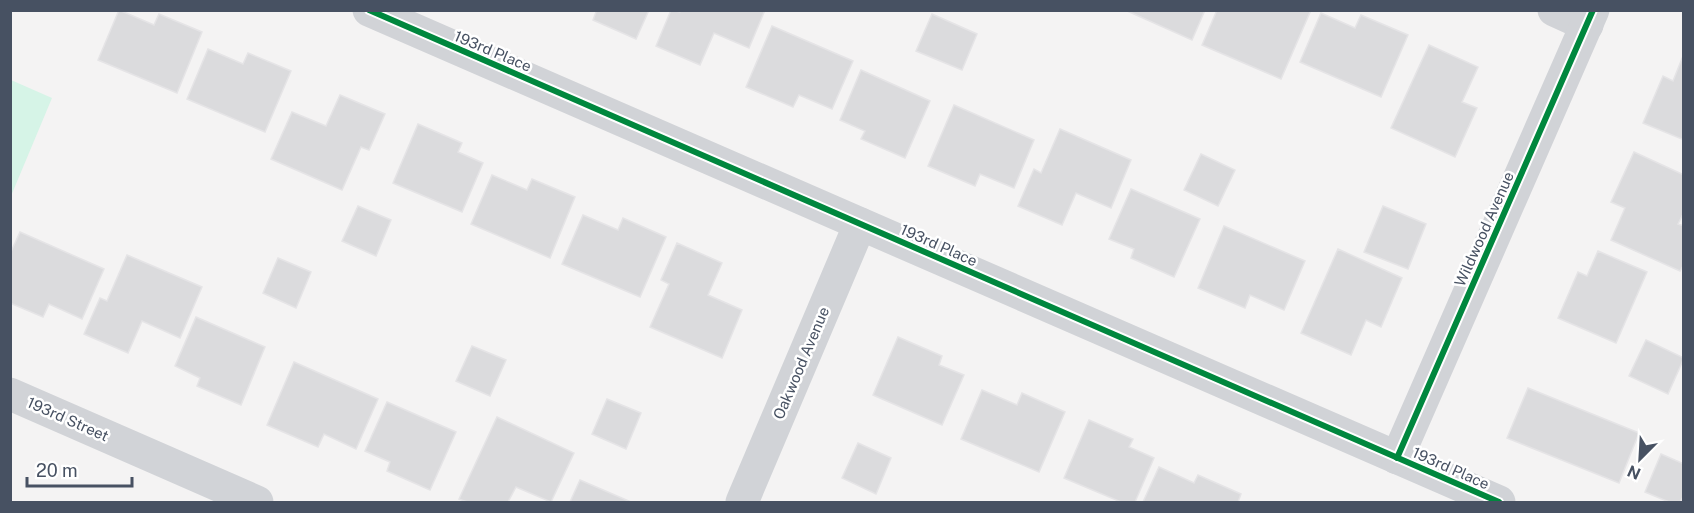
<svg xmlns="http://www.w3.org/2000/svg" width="1694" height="513" font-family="'Public Sans',sans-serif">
<rect width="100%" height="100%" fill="#f4f3f3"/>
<polygon fill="#d6f4e7" points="11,80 52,98 11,196"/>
<g fill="#dbdbdd" stroke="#e5e4e6" stroke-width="1.5">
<polygon points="119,10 154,25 159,14 202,32 177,93 98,60"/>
<polygon points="594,10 649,10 636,39 593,20 596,12"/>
<polygon points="671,10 680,12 681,10 765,10 749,48 714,33 700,65 656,46"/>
<polygon points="1125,10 1205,10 1192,40"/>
<polygon points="1217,10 1258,11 1311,10 1281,79 1202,45"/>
<polygon points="1321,13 1355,28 1361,15 1408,35 1381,97 1300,62"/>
<polygon points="932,14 977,34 962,70 916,51"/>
<polygon points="772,26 853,61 832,109 799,95 793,107 746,87"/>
<polygon points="1429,45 1478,67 1462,102 1477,108 1455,157 1391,128"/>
<polygon points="208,49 243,64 248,53 291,71 265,132 187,99"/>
<polygon points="1683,56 1684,56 1684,140 1643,123 1663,76 1673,81"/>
<polygon points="861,70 930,101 905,158 861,139 865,131 840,120"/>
<polygon points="340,95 385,114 369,150 361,147 342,190 271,159 292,112 326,126"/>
<polygon points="954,105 1034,140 1014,188 980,174 975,186 928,166"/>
<polygon points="418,124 462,143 458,152 483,163 462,212 393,183"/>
<polygon points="1060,129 1131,160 1111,208 1076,193 1062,225 1018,206 1034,169 1041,173"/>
<polygon points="1634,152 1684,175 1684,212 1678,224 1684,226 1684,264 1680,271 1611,240 1625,208 1611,202"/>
<polygon points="1201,154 1235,170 1218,206 1184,190"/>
<polygon points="492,175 527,190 532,179 575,197 550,258 471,224"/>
<polygon points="1131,189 1200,219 1174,277 1131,258 1134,249 1109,239"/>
<polygon points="358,206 391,220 376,256 342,241"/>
<polygon points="1383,206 1426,224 1408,269 1364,252"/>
<polygon points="583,215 618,230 623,218 666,237 640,297 562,264"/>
<polygon points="1224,226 1305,261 1284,310 1250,295 1245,308 1198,288"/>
<polygon points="20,232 104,269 82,319 49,304 43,317 10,303 10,254"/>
<polygon points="677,243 722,263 708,295 742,310 722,358 650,327 669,284 661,280"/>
<polygon points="1338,249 1402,278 1381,327 1366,320 1351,355 1301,333"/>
<polygon points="1598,251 1647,272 1616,343 1558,318 1578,272 1587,276"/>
<polygon points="127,255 202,287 180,338 142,321 128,353 84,334 100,298 107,301"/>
<polygon points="278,258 311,272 296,308 263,293"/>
<polygon points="196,317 265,347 241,405 197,386 200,378 175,366"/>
<polygon points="898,337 942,356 939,365 964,375 942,425 873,395"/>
<polygon points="1646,340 1684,358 1668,394 1629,376"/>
<polygon points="472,346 506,360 490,396 456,381"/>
<polygon points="294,362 378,399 356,449 324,434 318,447 267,425"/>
<polygon points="1528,388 1639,433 1619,483 1507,438"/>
<polygon points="982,390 1017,405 1022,393 1065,412 1039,472 961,439"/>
<polygon points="607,399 641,413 626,449 592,434"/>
<polygon points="387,402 456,432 430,490 387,471 390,462 365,451"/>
<polygon points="497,417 574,453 551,502 516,487 508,502 467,502 459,499"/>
<polygon points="1089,420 1133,439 1129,447 1154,458 1135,502 1121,502 1064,478"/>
<polygon points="858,443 891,458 876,494 842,478"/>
<polygon points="1661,454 1684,464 1684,495 1680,502 1669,502 1645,492"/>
<polygon points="1159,467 1194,483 1198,475 1241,494 1238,502 1143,502"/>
<polygon points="580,480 631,502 570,502"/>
</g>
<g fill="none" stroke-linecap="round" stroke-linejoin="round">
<g stroke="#d1d3d7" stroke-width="33">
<polyline points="369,10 1499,502"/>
<polyline points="1554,10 1587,25"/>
<polyline points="10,394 257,502"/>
<polyline points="1397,458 1593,10"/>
<polyline points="742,502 860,224"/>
</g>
<g stroke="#fff" stroke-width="10">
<g id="cycleway">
<polyline points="369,10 1499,502"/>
<polyline points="1397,458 1593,10"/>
</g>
</g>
<use href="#cycleway" stroke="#00873e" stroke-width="6"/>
</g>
<g text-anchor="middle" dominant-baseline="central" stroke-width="5" stroke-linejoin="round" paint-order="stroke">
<g font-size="15" fill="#475162" stroke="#fff">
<text transform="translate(493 51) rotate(23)">193rd Place</text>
<text transform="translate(1484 229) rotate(-66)">Wildwood Avenue</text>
<text transform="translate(939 245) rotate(24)">193rd Place</text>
<text transform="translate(801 363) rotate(-67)">Oakwood Avenue</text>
<text transform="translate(68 419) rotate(24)">193rd Street</text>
<text transform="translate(1451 468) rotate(24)">193rd Place</text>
</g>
</g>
<rect width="1694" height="513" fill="none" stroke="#475162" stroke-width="24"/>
<g transform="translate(1640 459) rotate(204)" stroke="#ffffff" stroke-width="4.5" paint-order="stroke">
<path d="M0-4.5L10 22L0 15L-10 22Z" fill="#475162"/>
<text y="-9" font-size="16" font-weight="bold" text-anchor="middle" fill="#475162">N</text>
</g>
<path d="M27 477v9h105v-9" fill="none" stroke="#475162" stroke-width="3"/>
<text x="36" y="477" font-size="18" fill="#475162" stroke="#ffffff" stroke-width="4.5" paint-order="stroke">20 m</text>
</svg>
